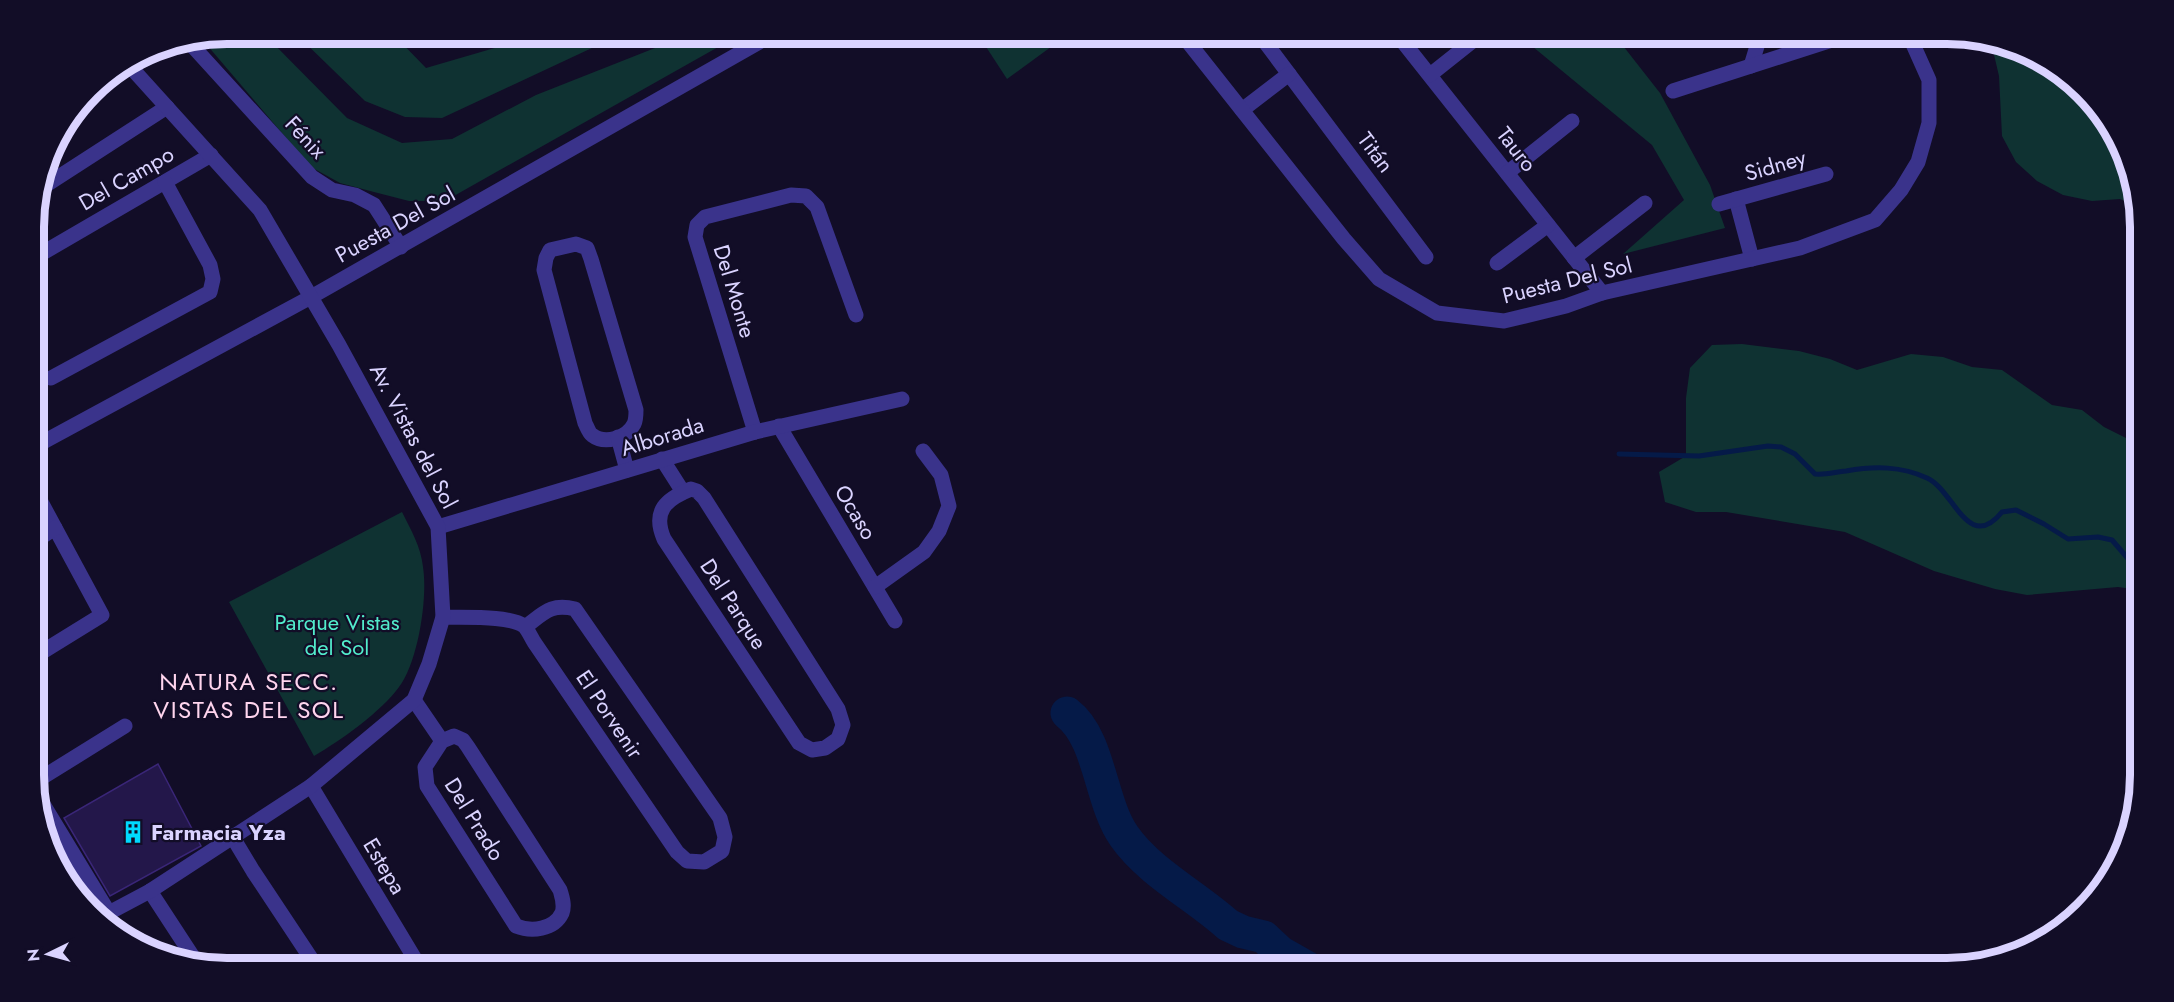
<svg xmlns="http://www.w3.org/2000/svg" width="2174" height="1002" font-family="Jost,sans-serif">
<rect width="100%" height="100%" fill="#120d27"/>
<g fill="#0f3232">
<polygon points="227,33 263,33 347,118 402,143 452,139 536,95 693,33 743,33 445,201 409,201 374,192 340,183 311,167 201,38"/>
<polygon points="295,33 392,33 426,68 546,33 624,33 442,118 405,117 365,101"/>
<polygon points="977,33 1070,33 1007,79"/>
<polygon points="1516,33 1613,33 1660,93 1710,185 1725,228 1623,254 1684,200 1652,145"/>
<polygon points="1991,42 2022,48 2101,109 2139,202 2139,207 2120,199 2092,201 2063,195 2037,181 2016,162 2002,136 1999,76"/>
<polygon points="1742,344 1799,351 1830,359 1857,370 1911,354 1943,357 1972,367 2002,370 2052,405 2082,410 2104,427 2140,445 2140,590 2118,587 2027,595 1995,589 1934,571 1845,532 1726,512 1696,512 1665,502 1659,472 1686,456 1686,398 1690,368 1712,345"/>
<path d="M402,512c9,18 19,35 21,55 5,31 -5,95 -24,120 -17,24 -59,54 -85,69l-85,-154z"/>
</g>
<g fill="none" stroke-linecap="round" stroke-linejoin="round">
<path stroke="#051a48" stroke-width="5" d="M1619,454l80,2 69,-10 13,1 14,7 20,20c11,1 20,-2 31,-3 29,-5 55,-5 81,7 27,12 41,76 75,34l14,-2 28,14 24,15 30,-2 14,3 19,22 9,5"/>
<path stroke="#051a48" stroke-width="33" d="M1067,713c33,25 33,89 57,123 25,36 72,60 104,89l15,7 21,5 16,15 30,17"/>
</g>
<polygon fill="#23174a" stroke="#3a2678" stroke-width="1.5" points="158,764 201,846 110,896 64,818"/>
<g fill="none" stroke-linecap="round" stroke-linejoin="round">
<g stroke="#3a338b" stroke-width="15">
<polyline points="1396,33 1602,293"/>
<polyline points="1259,34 1426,257"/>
<polyline points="188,41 312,177 332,190 355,195 374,205 401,247"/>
<polyline points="1751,66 1761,33"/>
<polyline points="1430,75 1479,36"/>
<polyline points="1673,91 1841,37"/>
<polyline points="1242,110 1289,74"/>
<polyline points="1507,173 1572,121"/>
<polyline points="40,189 167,107"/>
<polyline points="1736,199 1752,259"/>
<polyline points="1719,204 1826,174"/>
<path d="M576,244l11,4 4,11 45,151c0,5 0,10 -2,14 -7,14 -29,21 -42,11 -3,-2 -5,-8 -7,-12l-41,-153 2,-12 4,-8z"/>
<polyline points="34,258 211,155"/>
<polyline points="1574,258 1645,203"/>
<polyline points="1497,263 1548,225"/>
<polyline points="51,378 210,292 213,279 210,265 165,182"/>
<polyline points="34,425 43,442"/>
<polyline points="779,426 895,621"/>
<polyline points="755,432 695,237 697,225 705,217 791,195 806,196 817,207 856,315"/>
<polyline points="618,437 627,470"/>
<polyline points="662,459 683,492"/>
<polyline points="34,489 102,615 34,657"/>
<path d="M691,489l6,2 7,7 134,211 5,16 -5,14 -13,9 -13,2 -13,-7 -135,-204c-12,-28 2,-40 27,-50z"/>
<polyline points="438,527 755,432 902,399"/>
<polyline points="34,542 55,528"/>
<polyline points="875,587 924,552 939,531 949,506 941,475 923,451"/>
<path d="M443,617c19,1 66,-2 81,9 4,4 7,11 10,16l143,210 10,9 17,1 18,-11 3,-14 -5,-19 -145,-209c-24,-6 -31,4 -50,18"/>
<path d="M414,700l28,41 -17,26 2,19 89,140c15,6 38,4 46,-13 3,-8 0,-16 -2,-23l-92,-143 -5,-7 -9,-4 -12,5"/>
<polyline points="35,782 125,726"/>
<polyline points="311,786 421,969"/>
<polyline points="232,836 253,871 318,969"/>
<polyline points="150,891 197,963"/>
</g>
<g stroke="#3a338b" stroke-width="15">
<polyline points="1181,33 1344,239 1379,279 1437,313 1504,321 1566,306 1602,293 1800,248 1875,220 1901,190 1918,162 1929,123 1929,80 1908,33"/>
<polyline points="34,447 311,297 775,33"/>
<polyline points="35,791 109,913"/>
<polyline points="103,916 150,891 311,786 414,700 429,664 443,617 438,527 339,345 260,210 127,63"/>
</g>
</g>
<defs>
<g id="building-bare" transform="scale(1.8)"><path d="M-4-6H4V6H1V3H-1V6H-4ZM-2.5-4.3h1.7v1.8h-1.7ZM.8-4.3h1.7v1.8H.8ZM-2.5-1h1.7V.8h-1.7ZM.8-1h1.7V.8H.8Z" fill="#00dafe" stroke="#120d27" stroke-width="2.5" paint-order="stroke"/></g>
</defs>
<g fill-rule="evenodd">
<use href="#building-bare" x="133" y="832"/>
</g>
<g text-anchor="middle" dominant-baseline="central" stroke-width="4.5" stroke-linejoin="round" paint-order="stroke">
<g font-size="22" fill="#dad3ff" stroke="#120d27">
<text transform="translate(306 137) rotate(47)">Fénix</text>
<text transform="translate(1517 149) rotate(52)">Tauro</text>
<text transform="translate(1376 152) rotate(53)">Titán</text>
<text transform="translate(1775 165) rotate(-16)">Sidney</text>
<text transform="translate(126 178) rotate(-30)">Del Campo</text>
<text transform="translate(395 224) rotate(-29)">Puesta Del Sol</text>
<text transform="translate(1567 280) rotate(-14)">Puesta Del Sol</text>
<text transform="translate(735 291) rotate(73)">Del Monte</text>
<text transform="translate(414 436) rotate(62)">Av. Vistas del Sol</text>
<text transform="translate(662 436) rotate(-17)">Alborada</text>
<text transform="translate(856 512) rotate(59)">Ocaso</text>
<text transform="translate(734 604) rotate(57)">Del Parque</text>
<text transform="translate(610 714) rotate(56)">El Porvenir</text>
<text transform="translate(475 819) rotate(58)">Del Prado</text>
<text transform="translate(385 866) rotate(59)">Estepa</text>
</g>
<g font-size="22" fill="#52eccc" stroke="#120d27">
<text x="337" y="622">Parque Vistas<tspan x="337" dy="25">del Sol</tspan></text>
</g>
<g font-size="22" font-weight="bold" fill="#dad3ff" stroke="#120d27" text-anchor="start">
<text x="151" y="832">Farmacia Yza</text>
</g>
<g font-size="24" letter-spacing="1.5" fill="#ffd5ee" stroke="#120d27">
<text x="249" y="681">NATURA SECC.<tspan x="249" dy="28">VISTAS DEL SOL</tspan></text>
</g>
</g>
<path d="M0 0H2174V1002H0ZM227 44H1947A183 183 0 0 1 2130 227V775A183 183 0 0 1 1947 958H227A183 183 0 0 1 44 775V227A183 183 0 0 1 227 44Z" fill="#120d27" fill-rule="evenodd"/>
<path fill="none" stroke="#dad3ff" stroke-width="8" d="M227 44H1947A183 183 0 0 1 2130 227V775A183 183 0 0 1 1947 958H227A183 183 0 0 1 44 775V227A183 183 0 0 1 227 44Z"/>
<g transform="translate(48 954) rotate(265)" stroke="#120d27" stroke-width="4.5" paint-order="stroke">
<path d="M0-4.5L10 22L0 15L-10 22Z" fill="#dad3ff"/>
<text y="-9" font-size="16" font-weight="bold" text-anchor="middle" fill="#dad3ff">N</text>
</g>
</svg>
